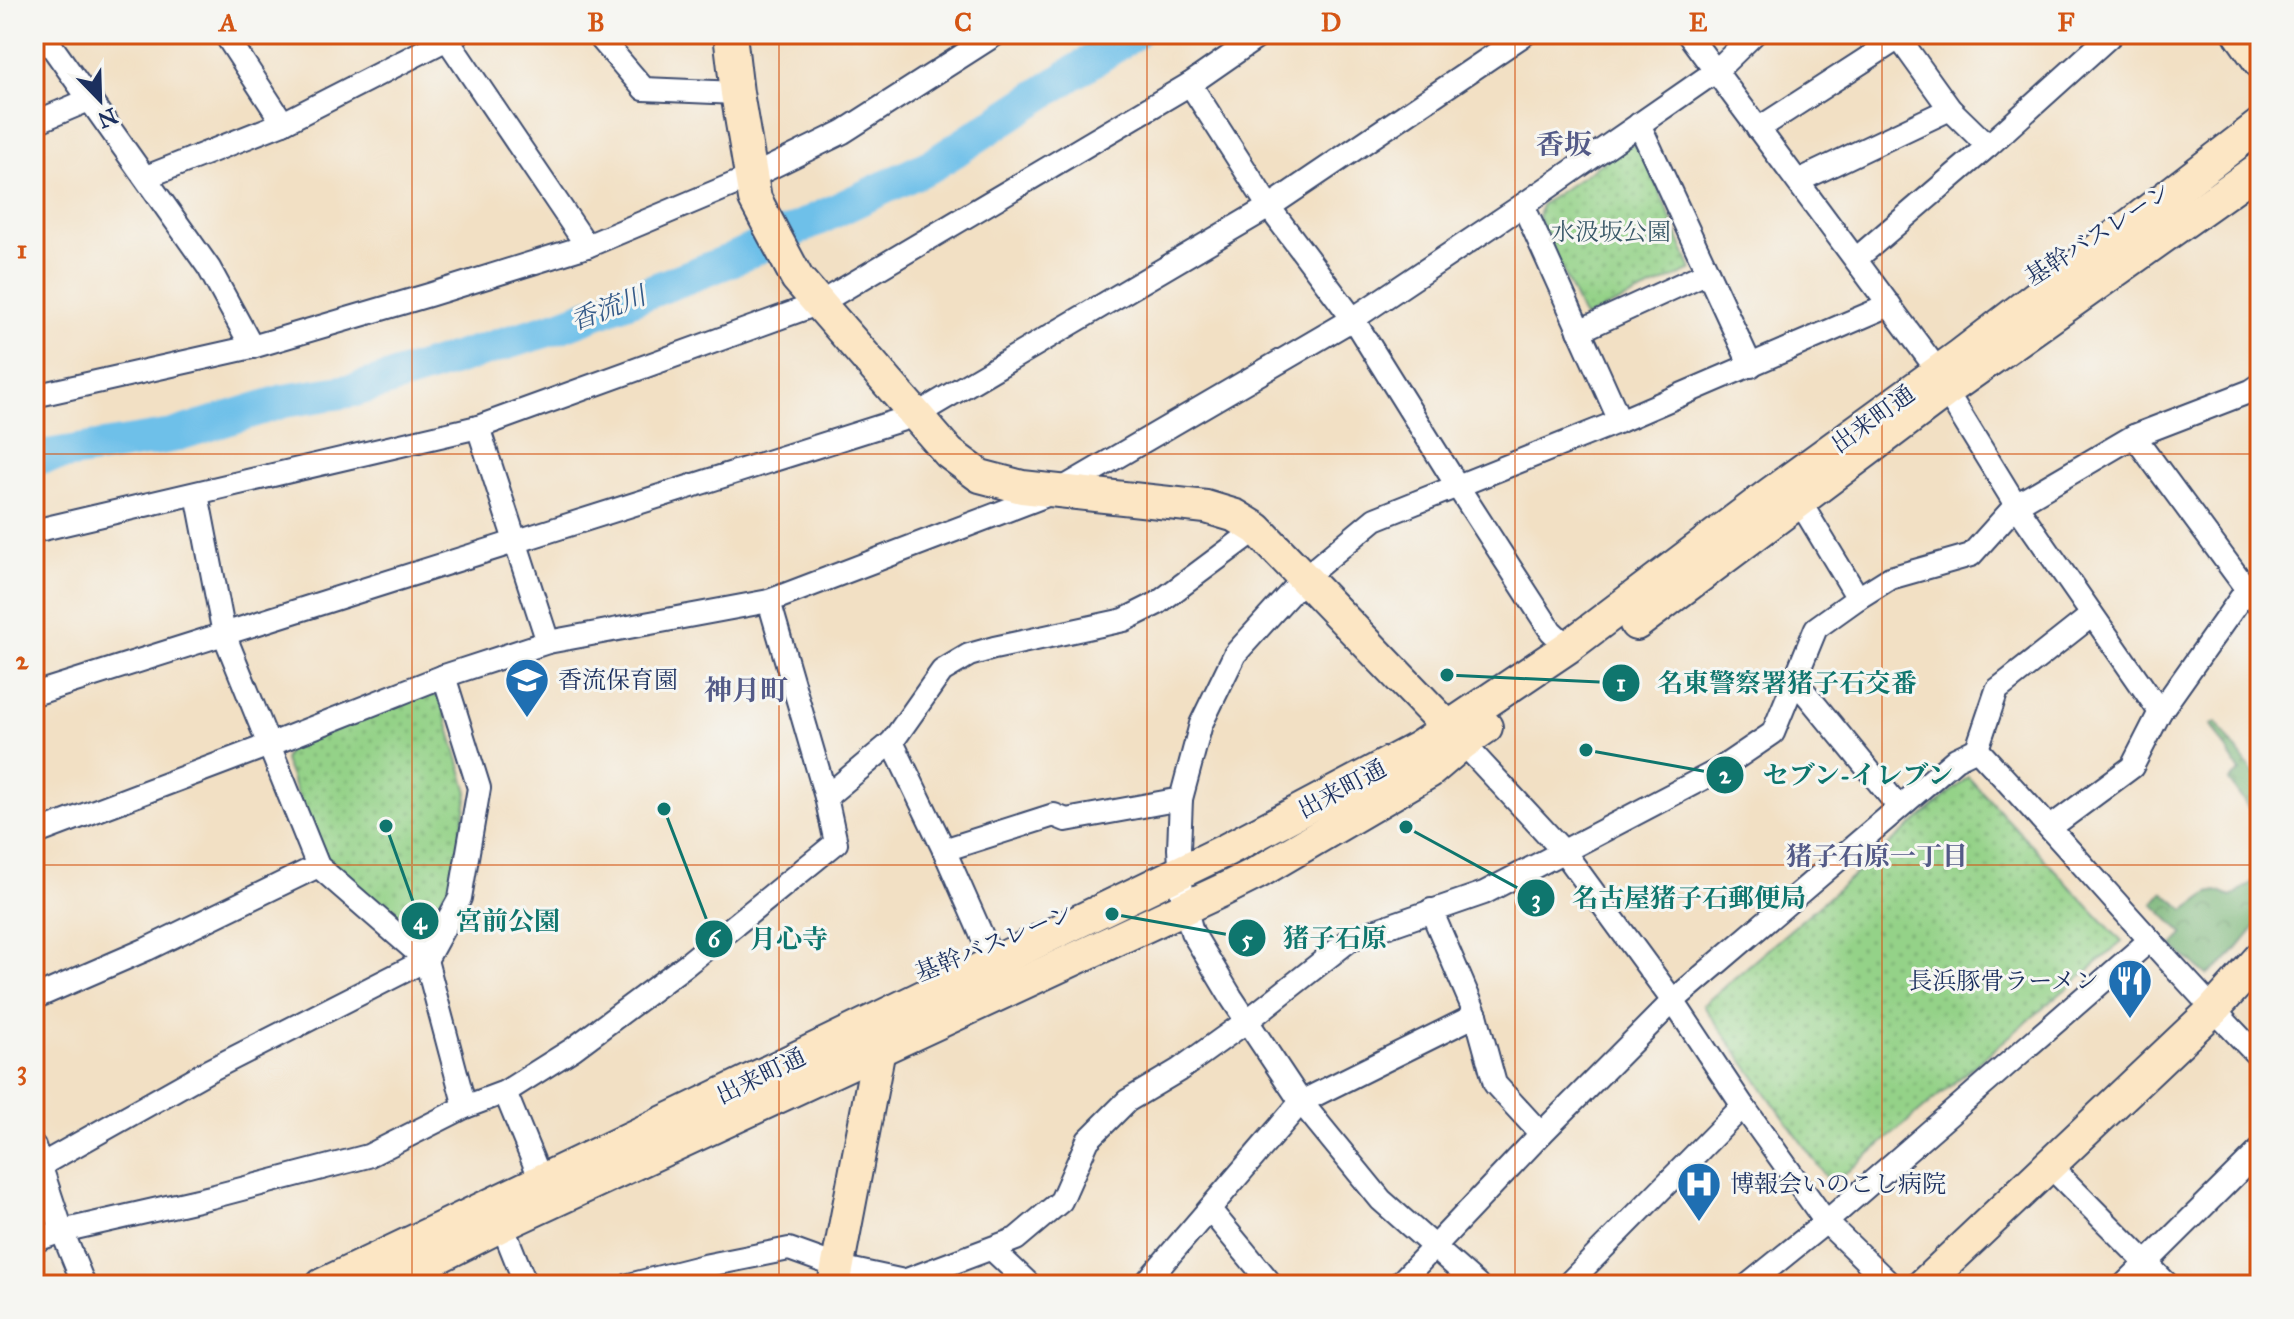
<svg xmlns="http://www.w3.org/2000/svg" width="2294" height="1319" font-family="'IM FELL Great Primer','Noto Serif JP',serif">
<defs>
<pattern id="grass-dots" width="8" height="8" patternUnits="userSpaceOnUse" patternTransform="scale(2)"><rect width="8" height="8" fill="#94d288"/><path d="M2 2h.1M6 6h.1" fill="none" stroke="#78ab72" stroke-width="1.8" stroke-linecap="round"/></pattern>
<pattern id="forest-crowns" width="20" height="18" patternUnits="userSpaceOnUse" patternTransform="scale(2)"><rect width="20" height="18" fill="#77b474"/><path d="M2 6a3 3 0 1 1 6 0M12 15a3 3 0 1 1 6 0" fill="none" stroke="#619362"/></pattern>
</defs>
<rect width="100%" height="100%" fill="#f6f6f2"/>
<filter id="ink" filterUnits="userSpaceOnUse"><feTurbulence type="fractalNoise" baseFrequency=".0125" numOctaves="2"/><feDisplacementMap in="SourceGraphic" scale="16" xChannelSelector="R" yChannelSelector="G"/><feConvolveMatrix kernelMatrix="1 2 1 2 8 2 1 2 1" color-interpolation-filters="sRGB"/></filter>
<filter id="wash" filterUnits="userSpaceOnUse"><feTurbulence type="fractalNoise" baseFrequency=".006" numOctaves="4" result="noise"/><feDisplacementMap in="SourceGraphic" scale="32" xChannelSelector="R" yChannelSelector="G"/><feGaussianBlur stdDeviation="1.8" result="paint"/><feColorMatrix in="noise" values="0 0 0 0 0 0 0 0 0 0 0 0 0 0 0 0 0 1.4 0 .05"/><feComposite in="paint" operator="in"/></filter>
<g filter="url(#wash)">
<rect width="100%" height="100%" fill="#f2e0c4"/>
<g fill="url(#grass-dots)" stroke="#588073" stroke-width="2">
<polygon points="1629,144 1641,147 1692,270 1584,318 1538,217 1541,205"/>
<polygon points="427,694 440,697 468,792 452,890 425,937 417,940 324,860 284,760 289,748"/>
<polygon points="1968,777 2122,942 1832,1185 1703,1005"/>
</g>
<g fill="url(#forest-crowns)" stroke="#497269" stroke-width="2">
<polygon points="2216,722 2260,782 2260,846 2251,825 2249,809 2229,781 2240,772 2211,725"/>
<polygon points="2260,877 2260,921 2228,960 2207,975 2172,946 2184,934 2153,904 2163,892 2185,910 2209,893 2217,891 2231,897"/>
</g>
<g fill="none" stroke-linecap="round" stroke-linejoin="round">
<polyline stroke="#6ec0e9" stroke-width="34" points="34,458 172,436 284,401 355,390 561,326 729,261 934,164 1133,34"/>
</g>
</g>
<g filter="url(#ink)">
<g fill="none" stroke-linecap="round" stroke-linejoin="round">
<g stroke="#3b4a6d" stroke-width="26">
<g id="street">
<polyline points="43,34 209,268 252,347"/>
<polyline points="225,34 283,123"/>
<polyline points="597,34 644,89 737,93"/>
<polyline points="1688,34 1938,371 1946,391 2016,505 2160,712"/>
<polyline points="1899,38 1950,109 1988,146"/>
<polyline points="447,39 587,246"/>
<polyline points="1190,84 1269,207 1353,319 1458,487 1551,631 1568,647"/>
<polyline points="34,123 91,99"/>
<polyline points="1639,124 1751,366"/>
<polyline points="1758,129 1905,34"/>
<polyline points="146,177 283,123 457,34"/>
<polyline points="1798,181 1950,109"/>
<polyline points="1523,205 1620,421"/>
<polyline points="1856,259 1988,146 2112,34"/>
<polyline points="1579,331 1708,272"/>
<polyline points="34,396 252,347 429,295 587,246 751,177 843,132 996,34"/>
<polyline points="478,427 548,642"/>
<polyline points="2134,436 2260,607"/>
<polyline points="197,494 224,634 318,866 426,960 465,1107"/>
<polyline points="1800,502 1858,598"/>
<polyline points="34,531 478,427 820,303 1190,84 1262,34"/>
<polyline points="1794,679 1899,807"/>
<polyline points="34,694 916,415 1269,207 1525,34"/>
<polyline points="892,742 944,850 994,963"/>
<polyline points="1451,749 1463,743 1564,852 1673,1001 1743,1106 1826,1222 1891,1285"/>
<polyline points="1977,749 1997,690 2092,615"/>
<polyline points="826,797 892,742 942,671 969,655 994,648 1124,620 1158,603 1257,529"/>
<polyline points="2051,827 2132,767 2160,712 2247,589 2260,580"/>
<polyline points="34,834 269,745 444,676 548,642 769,601 1060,490 1353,319 1523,205 1716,71 1754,34"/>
<polyline points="944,850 1054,815 1066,820 1181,799"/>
<polyline points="1431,910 1476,1015 1495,1084 1541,1134"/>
<polyline points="34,998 147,949 318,866"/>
<polyline points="505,1092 541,1180"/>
<polyline points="34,1146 62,1231 84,1285"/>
<polyline points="34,1165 41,1165 208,1071 426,960 460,898 479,788 444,676"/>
<polyline points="2049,1165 2168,1285"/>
<polyline points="1210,1210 1272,1285"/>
<polyline points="502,1225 526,1285"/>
<polyline points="34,1241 62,1231 211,1197 368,1156 465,1107 505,1092 573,1049 687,964 836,843 826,797 769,601"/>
<polyline points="992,1249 1030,1285"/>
<polyline points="629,1285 704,1266 789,1249 839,1267 904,1281 1016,1239 1061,1201 1088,1140 1127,1101 1179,1070 1247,1021 1351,939 1484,893 1717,771 1773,733 1816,628 1858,598 1890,578 1971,555 2016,505 2134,436 2251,391 2260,385"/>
<polyline points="1144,1285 1301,1102 1476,1015"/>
<path d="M1398,1285l143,-151 132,-133 283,-242 21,-10c96,102 185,209 283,309"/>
<polyline points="1477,1285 1381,1200 1301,1102 1231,997 1192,932 1182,896 1179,849 1181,799 1201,724 1235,654 1304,578 1375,519 1620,421 1890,305"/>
<polyline points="1567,1285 1743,1106"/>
<polyline points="1748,1285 1826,1222 2150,940"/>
<polyline points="2124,1285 2260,1150"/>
</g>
</g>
<g stroke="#3b4a6d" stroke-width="36">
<g id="secondary">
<polyline points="730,34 737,93 755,199 797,278 949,453 980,476 1022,487 1206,507 1236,516 1257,529 1463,743"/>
<polyline points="2240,34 2260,62"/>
<polyline points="1636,624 1946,391 2260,168"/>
<polyline points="322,1285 683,1113 1226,850 1418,748 1568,647 1770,494 1961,355 2260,125"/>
<polyline points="382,1285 502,1225 1223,890 1257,873 1429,772 1463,743 1486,727"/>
<polyline points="834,1285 879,1049"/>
<polyline points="1923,1285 2213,1010 2260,958"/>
</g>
</g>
<use href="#street" stroke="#fff" stroke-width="22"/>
<use href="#secondary" stroke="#fce6c4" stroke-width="32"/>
</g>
</g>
<path fill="none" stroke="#d45514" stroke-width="2" stroke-opacity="0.55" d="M412,34v1251M779,34v1251M1147,34v1251M1515,34v1251M1882,34v1251M34,454h2226M34,865h2226"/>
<defs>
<g id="school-pin" transform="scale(2.3)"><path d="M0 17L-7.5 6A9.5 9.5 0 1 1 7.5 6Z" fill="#1f6fb2" stroke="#f6f6f2"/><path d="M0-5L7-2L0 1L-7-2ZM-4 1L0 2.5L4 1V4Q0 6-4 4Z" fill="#fff"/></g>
<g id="restaurant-pin" transform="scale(2.3)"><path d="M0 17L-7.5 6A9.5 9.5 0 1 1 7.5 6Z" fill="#1f6fb2" stroke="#f6f6f2"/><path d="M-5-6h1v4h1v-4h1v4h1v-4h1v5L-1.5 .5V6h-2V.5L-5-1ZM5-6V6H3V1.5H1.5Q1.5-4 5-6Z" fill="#fff"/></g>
<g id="hospital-pin" transform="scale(2.3)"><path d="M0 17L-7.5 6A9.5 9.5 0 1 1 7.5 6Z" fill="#1f6fb2" stroke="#f6f6f2"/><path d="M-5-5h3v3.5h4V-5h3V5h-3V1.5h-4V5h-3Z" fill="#fff"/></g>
</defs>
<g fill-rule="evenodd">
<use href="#school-pin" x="527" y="680"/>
<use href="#restaurant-pin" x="2130" y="981"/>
<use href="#hospital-pin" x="1699" y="1184"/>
</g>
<g text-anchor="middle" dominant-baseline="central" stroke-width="6" stroke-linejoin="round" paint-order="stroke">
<g font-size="24" fill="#395868" stroke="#f6f6f2">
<text x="1611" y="232">水汲坂公園</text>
</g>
<g font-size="24" fill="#1b2f5e" stroke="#f6f6f2">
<text transform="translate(2098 234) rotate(-33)">基幹バスレーン</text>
<text transform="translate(1873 419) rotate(-36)">出来町通</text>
<text transform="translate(1342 789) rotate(-28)">出来町通</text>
<text transform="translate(994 943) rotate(-22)">基幹バスレーン</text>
<text transform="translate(761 1076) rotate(-26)">出来町通</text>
</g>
<g font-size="24" fill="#1b2f5e" stroke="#f6f6f2" text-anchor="start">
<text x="558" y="680">香流保育園</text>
<text x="2099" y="981" text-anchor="end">長浜豚骨ラーメン</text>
<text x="1730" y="1184">博報会いのこし病院</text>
</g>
<g font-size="26" font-style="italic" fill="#345a88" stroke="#f6f6f2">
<text transform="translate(608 308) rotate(-21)">香流川</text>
</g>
<g font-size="26" font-weight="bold" fill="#535a87" stroke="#f6f6f2">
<text x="1877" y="856">猪子石原一丁目</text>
</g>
<g font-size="28" font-weight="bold" fill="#535a87" stroke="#f6f6f2">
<text x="1564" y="144">香坂</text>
<text x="746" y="690">神月町</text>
</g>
</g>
<path fill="none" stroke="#0f766e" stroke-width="3" d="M1447 675L1621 683M1586 750L1725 775M1406 827L1536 898M386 826L420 921M1112 914L1247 938M664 809L714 939"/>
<g fill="#0f766e" stroke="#f6f6f2" stroke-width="3">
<circle cx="1447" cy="675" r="8"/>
<circle cx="1586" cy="750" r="8"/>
<circle cx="1406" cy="827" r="8"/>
<circle cx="386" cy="826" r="8"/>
<circle cx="1112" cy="914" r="8"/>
<circle cx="664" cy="809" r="8"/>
<circle cx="1621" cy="683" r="20"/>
<circle cx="1725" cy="775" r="20"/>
<circle cx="1536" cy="898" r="20"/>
<circle cx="420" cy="921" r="20"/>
<circle cx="1247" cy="938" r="20"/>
<circle cx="714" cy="939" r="20"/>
</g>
<g font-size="24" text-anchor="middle" font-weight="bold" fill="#fff">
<text x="1621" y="691">1</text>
<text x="1725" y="783">2</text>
<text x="1536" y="907">3</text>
<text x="420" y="929">4</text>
<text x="1247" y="947">5</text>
<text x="714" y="947">6</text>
</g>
<g font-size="26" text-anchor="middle" font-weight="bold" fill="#0f766e" stroke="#f6f6f2" stroke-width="6" stroke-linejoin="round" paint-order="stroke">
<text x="1787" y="692">名東警察署猪子石交番</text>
<text x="1858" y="784">セブン-イレブン</text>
<text x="1689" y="907">名古屋猪子石郵便局</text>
<text x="508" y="930">宮前公園</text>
<text x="1335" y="947">猪子石原</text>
<text x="789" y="948">月心寺</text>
</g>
<rect width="2294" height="1319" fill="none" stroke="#f6f6f2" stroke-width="88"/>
<g transform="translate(100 100) rotate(157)" stroke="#f6f6f2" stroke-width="6" paint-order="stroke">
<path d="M0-6L14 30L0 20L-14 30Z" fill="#1b2f5e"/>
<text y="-12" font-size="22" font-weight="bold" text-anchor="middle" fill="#1b2f5e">N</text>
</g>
<rect x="44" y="44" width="2206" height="1231" fill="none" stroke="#d45514" stroke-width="3"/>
<g font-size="26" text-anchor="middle" font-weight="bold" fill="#d45514">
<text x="228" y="31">A</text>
<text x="596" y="31">B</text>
<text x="963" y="31">C</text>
<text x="1331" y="31">D</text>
<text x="1698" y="31">E</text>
<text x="2066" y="31">F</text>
<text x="22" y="258">1</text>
<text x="22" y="669">2</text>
<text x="22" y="1079">3</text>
</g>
</svg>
